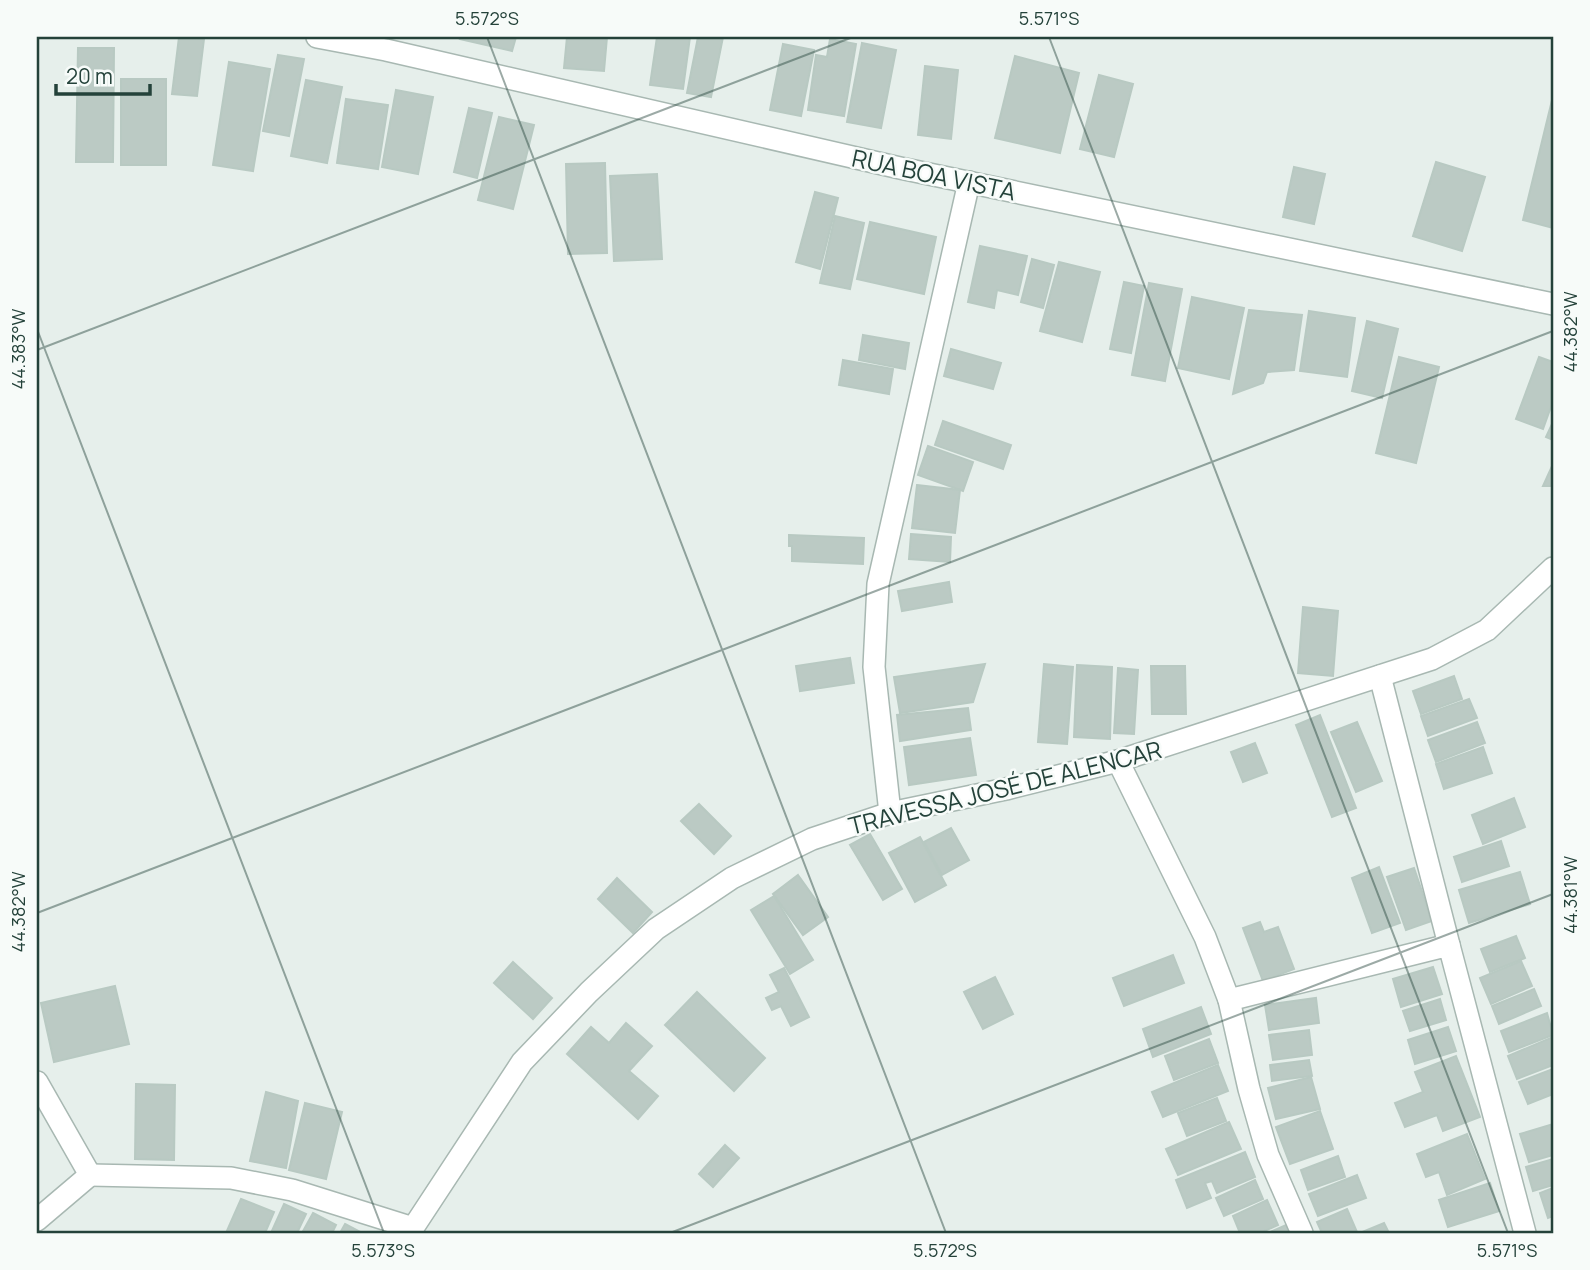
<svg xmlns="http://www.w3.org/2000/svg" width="1590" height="1270" font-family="Manrope,sans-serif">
<rect width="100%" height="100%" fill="#e6efeb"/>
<g fill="#bbcac4" stroke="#b8c9c2" stroke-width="2">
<polygon points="179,37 204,39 197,96 172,94"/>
<polygon points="461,37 516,37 512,51 460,39"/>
<polygon points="567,37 607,37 604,71 564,68"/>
<polygon points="657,37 690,37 683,89 650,85"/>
<polygon points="698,37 723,37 711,97 687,93"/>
<polygon points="830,39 856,44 844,116 808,110 816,55 827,57"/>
<polygon points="862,43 896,50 881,128 847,122"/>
<polygon points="783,44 814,50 801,116 770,110"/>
<polygon points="78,48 114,48 113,162 76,162"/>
<polygon points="278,55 304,59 289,136 263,131"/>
<polygon points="1015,56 1079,73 1060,153 995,138"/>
<polygon points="229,62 270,69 253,171 213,165"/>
<polygon points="925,66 958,70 951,139 918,135"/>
<polygon points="1099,75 1133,84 1114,157 1080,149"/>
<rect x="121" y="79" width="45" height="86"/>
<polygon points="306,80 342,87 327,163 291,156"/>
<polygon points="396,90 433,97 418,174 382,167"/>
<polygon points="1553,96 1553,228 1523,220"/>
<polygon points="346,99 388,105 378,169 337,163"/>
<polygon points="469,108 492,113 477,178 454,172"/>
<polygon points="499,117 534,125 513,209 478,200"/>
<polygon points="1436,162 1485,177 1462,251 1413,236"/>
<polygon points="605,163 607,253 568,254 566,164"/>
<polygon points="1294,167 1325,174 1314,224 1283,217"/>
<polygon points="657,174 662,259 614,261 610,176"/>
<polygon points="815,192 838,198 820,269 796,262"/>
<polygon points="835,216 864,223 850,289 820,283"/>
<polygon points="870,222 936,237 924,294 857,279"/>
<polygon points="980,246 1027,256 1018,295 997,290 994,308 968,302"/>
<polygon points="1032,259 1054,265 1043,308 1021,302"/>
<polygon points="1059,262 1100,272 1082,342 1040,331"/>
<polygon points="1124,282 1144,286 1131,353 1110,349"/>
<polygon points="1149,283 1182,289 1165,381 1132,375"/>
<polygon points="1192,297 1244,308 1229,379 1178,368"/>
<polygon points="1249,310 1302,315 1294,370 1267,372 1263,383 1233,394"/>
<polygon points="1309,311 1355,318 1347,377 1300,371"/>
<polygon points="1367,321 1398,329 1382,398 1352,391"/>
<polygon points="863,335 909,343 905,369 859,360"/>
<polygon points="951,349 1001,363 993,389 944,376"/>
<polygon points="1399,357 1439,367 1416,463 1376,453"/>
<polygon points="1539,357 1553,362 1553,401 1543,429 1516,419"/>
<polygon points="843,360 893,369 889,394 839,385"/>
<polygon points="943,421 1011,445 1003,469 935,445"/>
<polygon points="1553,422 1553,440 1546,437"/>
<polygon points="928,446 973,462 963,491 918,475"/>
<polygon points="1553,464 1553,486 1543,486"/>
<polygon points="917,485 960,490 955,533 912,528"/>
<polygon points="911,534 951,537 950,562 909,559"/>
<polygon points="789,535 864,538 863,564 792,561 792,546 789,546"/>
<polygon points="949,582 952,602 902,611 898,591"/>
<polygon points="1303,607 1338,611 1333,676 1298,673"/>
<polygon points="850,658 854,683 800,691 796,666"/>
<polygon points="985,664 973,702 900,713 894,677"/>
<polygon points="1044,664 1073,667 1067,744 1038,742"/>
<polygon points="1077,665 1112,667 1110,739 1074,737"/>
<polygon points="1151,666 1185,666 1186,714 1152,714"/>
<polygon points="1118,668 1138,670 1134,734 1114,733"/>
<polygon points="1454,676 1462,699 1421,714 1413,691"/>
<polygon points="1469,699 1477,718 1428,736 1421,716"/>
<polygon points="968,708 971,730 900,741 897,715"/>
<polygon points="1320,715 1356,808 1332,817 1296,725"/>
<polygon points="1357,722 1382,781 1356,792 1331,732"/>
<polygon points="1477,722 1485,743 1436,762 1428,740"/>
<polygon points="970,738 976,775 909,785 904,747"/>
<polygon points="1255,743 1267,773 1243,782 1231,752"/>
<polygon points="1483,747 1492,773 1444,789 1436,764"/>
<polygon points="1514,798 1525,827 1483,844 1472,815"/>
<polygon points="699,804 731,836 714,854 681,821"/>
<polygon points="951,828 969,860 942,875 924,842"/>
<polygon points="870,834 902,889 883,900 850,845"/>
<polygon points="920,837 946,885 915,902 889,853"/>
<polygon points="1501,841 1509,866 1462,882 1454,857"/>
<polygon points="1379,867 1400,923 1372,933 1352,878"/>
<polygon points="1414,868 1432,921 1406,930 1387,877"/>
<polygon points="1520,872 1530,904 1469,923 1459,890"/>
<polygon points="798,875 828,917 803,935 773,894"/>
<polygon points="617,878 652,912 633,933 598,899"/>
<polygon points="774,896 813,960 790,974 751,910"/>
<polygon points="1260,922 1264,932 1278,927 1294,969 1263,981 1243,928"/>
<polygon points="1516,936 1525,958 1490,972 1481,949"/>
<polygon points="1173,955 1184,983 1124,1006 1113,978"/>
<polygon points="1521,961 1532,986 1491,1004 1480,978"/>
<polygon points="513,962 552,998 533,1019 494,983"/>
<polygon points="1433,967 1442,994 1401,1007 1393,979"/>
<polygon points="784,968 809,1017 791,1026 781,1006 772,1010 766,998 779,992 770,975"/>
<polygon points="995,977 1013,1014 983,1029 964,992"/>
<polygon points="115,986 129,1044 54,1062 41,1003"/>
<polygon points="1534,989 1541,1006 1499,1024 1492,1006"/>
<polygon points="697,992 765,1058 734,1091 665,1025"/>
<polygon points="1316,998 1319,1023 1269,1030 1265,1005"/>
<polygon points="1440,999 1446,1020 1410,1031 1403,1011"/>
<polygon points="1201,1007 1211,1034 1153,1057 1143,1029"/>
<polygon points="1547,1013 1553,1035 1509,1052 1501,1031"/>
<polygon points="626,1023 652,1046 629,1071 658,1096 638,1119 567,1054 591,1027 609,1043"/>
<polygon points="1448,1027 1456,1051 1415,1064 1408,1040"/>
<polygon points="1309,1030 1312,1055 1273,1060 1269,1035"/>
<polygon points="1553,1037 1553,1065 1517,1079 1508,1056"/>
<polygon points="1209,1039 1218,1063 1174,1080 1165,1056"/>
<polygon points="1456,1056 1480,1117 1443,1131 1437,1115 1405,1127 1395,1103 1423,1092 1415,1072"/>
<polygon points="1309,1060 1312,1076 1272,1081 1270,1065"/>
<polygon points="1218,1065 1228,1091 1163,1117 1152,1092"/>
<polygon points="1553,1069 1553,1094 1528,1104 1519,1082"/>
<polygon points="1311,1077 1320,1109 1276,1119 1268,1088"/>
<polygon points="136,1084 175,1085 174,1160 135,1159"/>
<polygon points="266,1092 298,1101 286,1168 250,1161"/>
<polygon points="1217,1098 1226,1121 1187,1136 1178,1113"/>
<polygon points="305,1103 342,1112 326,1179 289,1170"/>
<polygon points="1320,1111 1333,1149 1290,1164 1276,1127"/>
<polygon points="1229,1122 1241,1149 1178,1175 1166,1149"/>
<polygon points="1553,1124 1553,1155 1529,1162 1520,1134"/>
<polygon points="1467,1134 1485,1179 1447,1195 1439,1172 1426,1177 1417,1154"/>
<polygon points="725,1145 739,1158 713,1187 699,1174"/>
<polygon points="1245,1152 1255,1177 1217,1193 1212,1181 1205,1183 1211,1198 1187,1208 1176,1180"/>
<polygon points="1338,1156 1345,1177 1308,1190 1301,1170"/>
<polygon points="1553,1159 1553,1185 1533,1191 1526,1167"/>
<polygon points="1357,1175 1366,1198 1318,1216 1309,1194"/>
<polygon points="1255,1180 1263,1199 1224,1216 1216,1198"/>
<polygon points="1490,1183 1499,1211 1448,1227 1439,1200"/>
<polygon points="1553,1188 1553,1216 1548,1218 1540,1193"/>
<polygon points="241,1199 274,1212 265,1233 226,1233"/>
<polygon points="1267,1200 1278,1225 1260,1233 1240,1233 1233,1216"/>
<polygon points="284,1204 306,1214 297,1233 271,1233"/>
<polygon points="1347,1209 1357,1232 1322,1233 1317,1222"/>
<polygon points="313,1213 336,1225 332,1233 302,1233"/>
<polygon points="1384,1223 1389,1233 1360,1233"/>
<polygon points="345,1224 362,1233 340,1233"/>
<polygon points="1286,1225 1289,1233 1268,1233"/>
</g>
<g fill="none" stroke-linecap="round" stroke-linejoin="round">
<g stroke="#a8b8b2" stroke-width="24">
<g id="minor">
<polyline points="1380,676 1449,945"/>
<polyline points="1118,761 1205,937 1229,1000 1249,1089 1268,1155 1302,1233"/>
<polyline points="890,813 874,667 878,584 969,182"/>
<polyline points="1229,1000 1449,945 1525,1233"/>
<polyline points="37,1082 90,1175 37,1220"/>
<polyline points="90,1175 231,1178 292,1190 413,1228"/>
<polyline points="412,1233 413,1228 522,1062 589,992 656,929 732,878 812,839 890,813 1006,789 1118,761 1432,659 1487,630 1553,568"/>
</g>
</g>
<g stroke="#a8b8b2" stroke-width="24">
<polyline id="tertiary" points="317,37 386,50 900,168 1553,304"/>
</g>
<use href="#minor" stroke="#fff" stroke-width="21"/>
<use href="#tertiary" stroke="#fff" stroke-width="21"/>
</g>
<path fill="none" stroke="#24423a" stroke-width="2" stroke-opacity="0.45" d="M487,37l459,1196M1049,37l459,1196M37,329l347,904M37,350l816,-313M37,913l1516,-582M670,1233l883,-339"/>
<g text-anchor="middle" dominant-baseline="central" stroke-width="5" stroke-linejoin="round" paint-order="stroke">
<g font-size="24" fill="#24423a" stroke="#f7fbf9">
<text transform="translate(934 174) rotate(12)">RUA BOA VISTA</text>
<text transform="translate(1005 787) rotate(-14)">TRAVESSA JOSÉ DE ALENCAR</text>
</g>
</g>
<rect width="1590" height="1270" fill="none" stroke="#f7fbf9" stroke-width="77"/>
<path d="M56 84v10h94v-10" fill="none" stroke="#24423a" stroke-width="3.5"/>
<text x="66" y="84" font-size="21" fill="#24423a" stroke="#f7fbf9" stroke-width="5" paint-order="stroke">20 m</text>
<rect x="38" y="38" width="1514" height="1194" fill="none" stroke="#24423a" stroke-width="2.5"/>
<g font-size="18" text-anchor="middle" fill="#24423a">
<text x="487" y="25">5.572°S</text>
<text x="1049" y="25">5.571°S</text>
<text transform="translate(1571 332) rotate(-90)" y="6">44.382°W</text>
<text transform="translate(19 349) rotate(-90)" y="6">44.383°W</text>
<text transform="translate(1571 895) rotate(-90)" y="6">44.381°W</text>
<text transform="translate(19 912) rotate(-90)" y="6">44.382°W</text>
<text x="383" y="1257">5.573°S</text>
<text x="945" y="1257">5.572°S</text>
<text x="1507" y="1257">5.571°S</text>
</g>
</svg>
